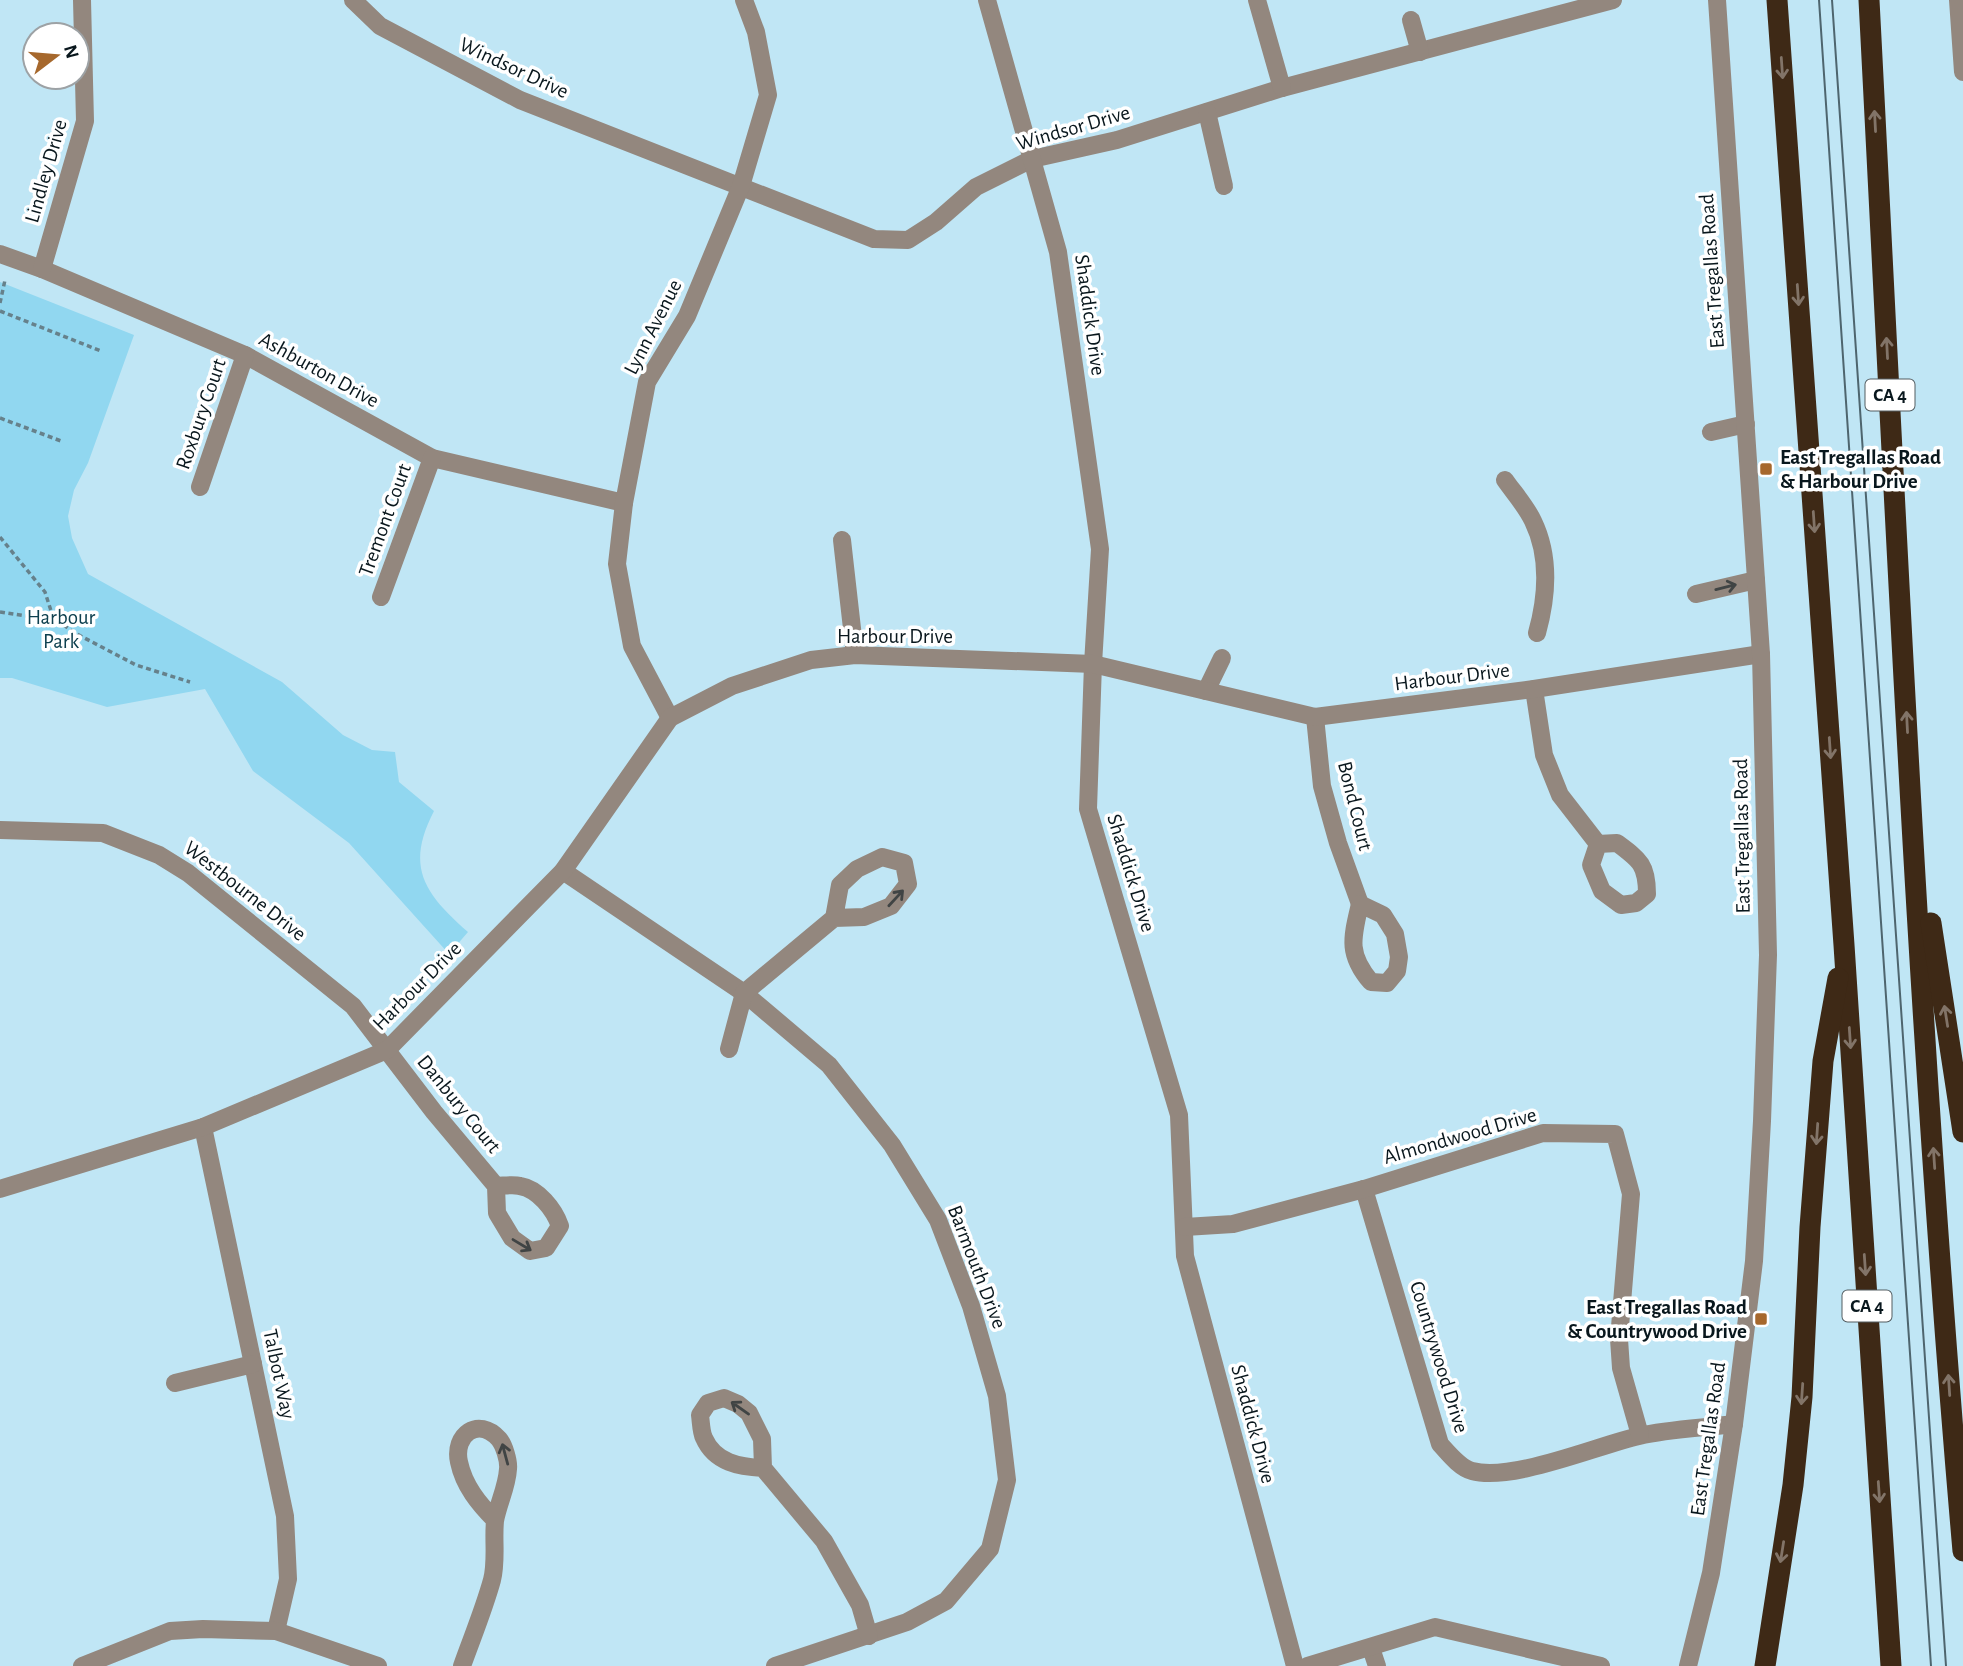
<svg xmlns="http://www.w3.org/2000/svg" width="1963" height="1666" font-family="'Alegreya Sans',sans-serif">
<rect width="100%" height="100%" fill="#c0e6f5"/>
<path fill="#91d7f0" d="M0,282l134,53 -46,128 -14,27 -6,26 4,22 16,36 194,108 61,53 29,15 23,2 4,30 35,29c-29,56 -10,82 34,121l-19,22 -100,-111 -96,-72 -48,-82 -98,18 -95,-29h-12z"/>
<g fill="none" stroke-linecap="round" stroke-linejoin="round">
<g stroke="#66818b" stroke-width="3.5" stroke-dasharray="5 3.5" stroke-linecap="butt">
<polyline points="0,303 5,280"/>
<polyline points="0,311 101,351"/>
<polyline points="0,418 61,441"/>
<polyline points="0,537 45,592 53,617 73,632 136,665 190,682"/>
<polyline points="0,612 33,617 53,617"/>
</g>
<g stroke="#93877e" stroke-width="18">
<polyline points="353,0 380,26 520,100 874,239 908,240 936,222 976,187 1032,159 1117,140 1282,88 1613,0"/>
<polyline points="987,0 1058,252 1100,549 1093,664 1088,809 1179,1115 1185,1256 1295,1666"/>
<polyline points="1257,0 1282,88"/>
<polyline points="1958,0 1963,72"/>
<polyline points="1411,20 1420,52"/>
<polyline points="1207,112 1224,186"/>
<polyline points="0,254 42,269 245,355 432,458 624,503"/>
<polyline points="42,269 85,121 82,0"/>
<polyline points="1711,432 1746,424"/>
<path d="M1505,480c9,13 21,26 28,41 17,35 14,76 4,112"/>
<polyline points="200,487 245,355"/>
<polyline points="842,540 855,655"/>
<polyline points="1696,594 1756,580"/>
<polyline points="381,597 432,458"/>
<polyline points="1534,689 1544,755 1560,795 1598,844"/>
<polyline points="1206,691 1222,658"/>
<polyline points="1315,717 1322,786 1338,843 1360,904"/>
<polyline points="670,718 632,646 617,564 624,503 647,382 687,316 741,186 768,95 756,32 744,0"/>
<path d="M0,830l103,3 56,22 29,18 165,133 81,106 62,74 1,27 15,25 18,13 16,-3 14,-22c-6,-17 -22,-37 -40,-40 -7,-2 -17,0 -24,0"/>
<path d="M1617,843c23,17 30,22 30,51l-11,9 -15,2 -19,-14 -11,-26 7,-21z"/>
<polyline points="563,871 744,993 829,1065 892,1145 938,1220 971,1306 997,1396 1007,1480 990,1549 946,1601 907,1622 775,1666"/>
<path d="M1360,904l23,11 12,19 4,23 -2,14 -10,12 -16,-1c-24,-28 -19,-44 -11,-78z"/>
<polyline points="729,1049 744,993 834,918 864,917 891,906 908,884 904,863 882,857 857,869 840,885 834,918"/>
<polyline points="203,1127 285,1516 288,1579 276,1631"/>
<polyline points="0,1189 203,1127 387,1050 563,871 670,718 732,686 811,660 855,655 1093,664 1315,717 1534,689 1761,654"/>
<path d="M1364,1189l76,255c9,10 20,24 32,27 40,11 124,-25 167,-35 30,-7 64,-8 95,-12"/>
<polyline points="1185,1227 1233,1224 1364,1189 1543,1133 1615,1134 1631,1194 1619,1339 1621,1368 1640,1435"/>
<polyline points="175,1383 253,1364"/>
<path d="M763,1468c-23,-1 -48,-5 -59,-30 -3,-6 -3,-16 -4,-23l8,-12 16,-5 14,6 11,9 13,26 1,29 61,73 36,64 9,31"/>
<polyline points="1371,1648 1377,1666"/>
<polyline points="82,1666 170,1631 203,1629 276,1631 378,1666"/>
<path d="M462,1666c10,-28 22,-57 30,-86 5,-19 1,-40 3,-59 3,-17 12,-34 13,-52 1,-8 -4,-24 -9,-30 -21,-23 -46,-4 -40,23 5,24 20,42 36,58"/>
<polyline points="1307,1666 1435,1627 1601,1666"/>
<polyline points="1688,1666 1711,1573 1734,1424 1754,1261 1762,1121 1768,955 1761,654 1717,0"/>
</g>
<g stroke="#3e2916" stroke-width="21">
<polyline points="1777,0 1844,945 1891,1666"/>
<path d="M1869,0c27,517 49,1035 94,1551"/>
<polyline points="1931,923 1963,1132"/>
<polyline points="1765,1666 1793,1485 1802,1397 1810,1227 1823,1061 1838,978"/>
</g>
<g stroke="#4e656e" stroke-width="2">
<polyline points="1819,0 1931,1666"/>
<polyline points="1832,0 1946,1666"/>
</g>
</g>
<defs><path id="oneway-shaft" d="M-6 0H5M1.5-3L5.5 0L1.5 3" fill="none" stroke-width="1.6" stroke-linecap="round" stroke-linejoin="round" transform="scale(1.75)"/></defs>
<g stroke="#827468">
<use href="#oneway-shaft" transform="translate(1782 68) rotate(86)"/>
<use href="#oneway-shaft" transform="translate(1875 121) rotate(-93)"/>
<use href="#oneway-shaft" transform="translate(1798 295) rotate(86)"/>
<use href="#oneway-shaft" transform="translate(1887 348) rotate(-93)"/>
<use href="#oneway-shaft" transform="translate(1814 522) rotate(86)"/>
<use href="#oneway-shaft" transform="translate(1907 722) rotate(-93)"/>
<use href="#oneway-shaft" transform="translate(1830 748) rotate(86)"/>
<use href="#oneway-shaft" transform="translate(1946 1016) rotate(-99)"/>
<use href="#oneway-shaft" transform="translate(1850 1038) rotate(86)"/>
<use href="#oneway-shaft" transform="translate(1817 1134) rotate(94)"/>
<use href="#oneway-shaft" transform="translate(1934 1158) rotate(-94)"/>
<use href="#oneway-shaft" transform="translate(1865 1265) rotate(86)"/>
<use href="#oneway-shaft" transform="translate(1949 1385) rotate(-94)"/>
<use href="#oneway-shaft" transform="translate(1802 1394) rotate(94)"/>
<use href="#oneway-shaft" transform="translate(1879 1492) rotate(86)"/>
<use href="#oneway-shaft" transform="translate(1782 1552) rotate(99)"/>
</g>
<g stroke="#404444">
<use href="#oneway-shaft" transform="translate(1726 587) rotate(-14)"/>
<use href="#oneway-shaft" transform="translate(896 898) rotate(-47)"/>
<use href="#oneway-shaft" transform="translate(522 1245) rotate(31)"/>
<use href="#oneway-shaft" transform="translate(740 1408) rotate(-145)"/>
<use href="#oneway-shaft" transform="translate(505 1454) rotate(-105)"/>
</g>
<g fill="#a6682d" stroke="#fff" stroke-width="2.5">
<rect x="1759" y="462" width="14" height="14" rx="3.5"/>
<rect x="1754" y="1312" width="14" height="14" rx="3.5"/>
</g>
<g text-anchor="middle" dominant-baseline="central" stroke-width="7" stroke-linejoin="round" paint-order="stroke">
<g fill="#fff" stroke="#535d61" stroke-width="2">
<rect x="1865.5" y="379.5" width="49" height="31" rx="5"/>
<rect x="1842.5" y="1290.5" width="49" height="31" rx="5"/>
</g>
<g font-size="19" font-weight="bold" fill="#09171d">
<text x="1890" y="395">CA 4</text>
<text x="1867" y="1306">CA 4</text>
</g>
<g font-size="21" fill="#09171d" stroke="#fff">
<text transform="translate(514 68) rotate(25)">Windsor Drive</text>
<text transform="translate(1073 128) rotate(-16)">Windsor Drive</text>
<text transform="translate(46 171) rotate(-74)">Lindley Drive</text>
<text transform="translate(1712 271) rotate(-94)">East Tregallas Road</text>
<text transform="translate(1090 315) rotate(82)">Shaddick Drive</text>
<text transform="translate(653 327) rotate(-63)">Lynn Avenue</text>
<text transform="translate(319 370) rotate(29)">Ashburton Drive</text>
<text transform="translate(201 414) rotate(-71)">Roxbury Court</text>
<text transform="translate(385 520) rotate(-70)">Tremont Court</text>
<text x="895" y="636">Harbour Drive</text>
<text transform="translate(1452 677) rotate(-7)">Harbour Drive</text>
<text transform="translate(1355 806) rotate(76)">Bond Court</text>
<text transform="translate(1742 836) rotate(-91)">East Tregallas Road</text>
<text transform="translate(1131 873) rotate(73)">Shaddick Drive</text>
<text transform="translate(245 891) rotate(38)">Westbourne Drive</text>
<text transform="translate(417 986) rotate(-45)">Harbour Drive</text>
<text transform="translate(459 1104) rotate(51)">Danbury Court</text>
<text transform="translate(1460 1136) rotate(-16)">Almondwood Drive</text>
<text transform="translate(977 1267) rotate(69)">Barmouth Drive</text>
<text transform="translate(1439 1357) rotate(73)">Countrywood Drive</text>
<text transform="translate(279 1374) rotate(78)">Talbot Way</text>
<text transform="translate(1253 1424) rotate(75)">Shaddick Drive</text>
<text transform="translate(1708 1439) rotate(-82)">East Tregallas Road</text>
</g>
<g font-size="21" font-weight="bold" fill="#09171d" stroke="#fff" text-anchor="start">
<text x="1780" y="457">East Tregallas Road<tspan x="1780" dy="24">&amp; Harbour Drive</tspan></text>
<text x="1747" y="1307" text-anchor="end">East Tregallas Road<tspan x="1747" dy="24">&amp; Countrywood Drive</tspan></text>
</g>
<g font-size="21" fill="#0e404f" stroke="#fff">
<text x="61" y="617">Harbour<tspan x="61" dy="24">Park</tspan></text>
</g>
</g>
<g transform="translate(56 56) rotate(74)"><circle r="33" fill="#ffffff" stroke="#9da2a5" stroke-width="2"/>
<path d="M0-5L12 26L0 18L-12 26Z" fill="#a6682d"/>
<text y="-10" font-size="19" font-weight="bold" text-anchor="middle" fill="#09171d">N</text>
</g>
</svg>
